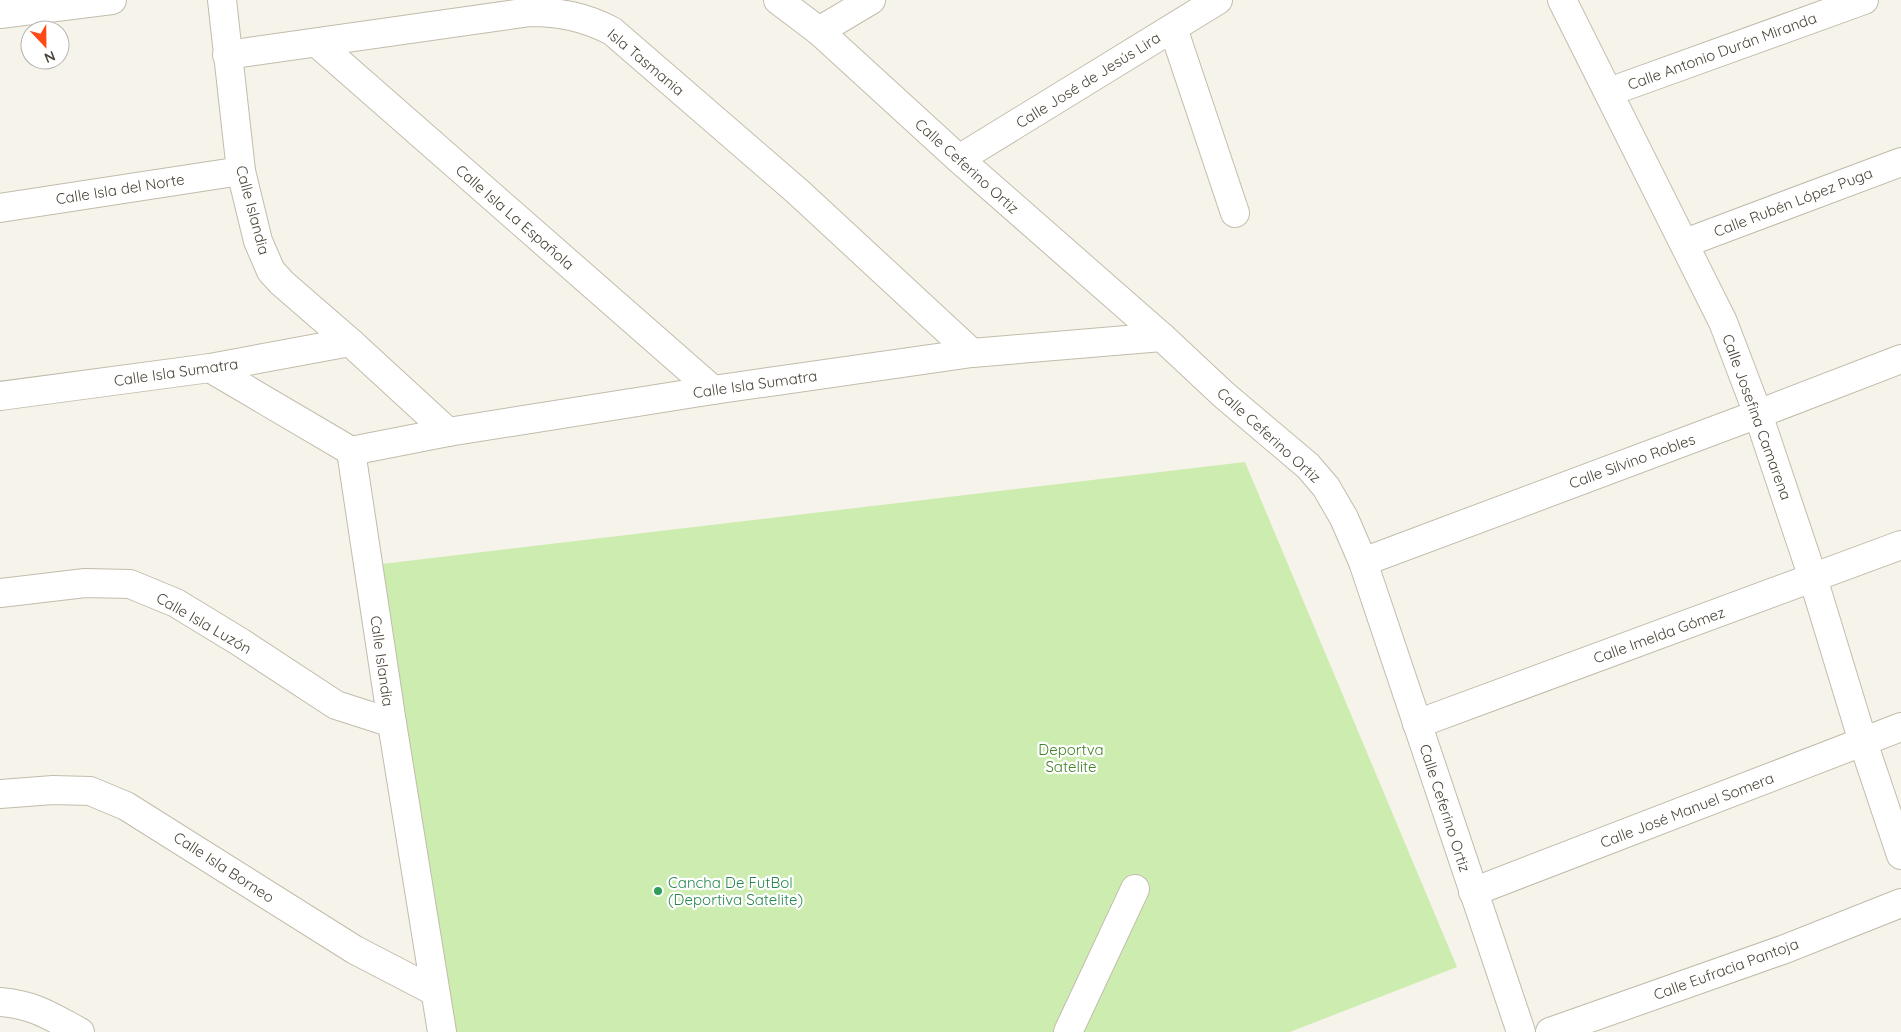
<svg xmlns="http://www.w3.org/2000/svg" width="1901" height="1032" font-family="Quicksand,sans-serif">
<rect width="100%" height="100%" fill="#f6f3ea"/>
<polygon fill="#cdecb0" points="1245,462 1457,967 1290,1032 448,1032 382,564"/>
<g fill="none" stroke-linecap="round" stroke-linejoin="round">
<g stroke="#c2bcab" stroke-width="30">
<g id="minor">
<polyline points="222,0 241,171 258,241 271,271 282,283 350,342 448,432"/>
<polyline points="778,0 819,31 959,159 1162,337 1224,395 1308,466 1326,487 1344,518 1363,562 1521,1032"/>
<polyline points="1562,0 1723,322 1758,414 1813,578 1863,742 1901,855"/>
<polyline points="0,14 112,0"/>
<polyline points="1173,28 1235,213"/>
<polyline points="819,31 871,0"/>
<polyline points="317,43 713,390"/>
<path d="M227,55l303,-43c30,0 55,5 82,19l185,160 175,162"/>
<polyline points="1609,92 1864,0"/>
<polyline points="959,159 1218,0"/>
<polyline points="0,208 241,171"/>
<polyline points="1685,243 1901,162"/>
<polyline points="210,368 351,451"/>
<polyline points="0,396 210,368 350,342"/>
<polyline points="351,451 448,432 713,390 972,353 1162,337"/>
<polyline points="351,451 392,723 442,1032"/>
<polyline points="1363,562 1758,414 1901,359"/>
<polyline points="0,593 85,583 130,584 176,603 240,642 336,705 392,723"/>
<polyline points="1417,724 1901,545"/>
<polyline points="0,794 53,790 90,791 126,806 355,950 434,991"/>
<polyline points="1473,892 1901,727"/>
<path d="M0,1002c35,3 50,14 80,30"/>
<polyline points="1068,1032 1135,889"/>
<polyline points="1550,1032 1785,949 1901,903"/>
</g>
</g>
<use href="#minor" stroke="#fff" stroke-width="28"/>
</g>
<circle fill="#2e9e5b" stroke="#fff" stroke-width="2" cx="658" cy="891" r="5"/>
<g text-anchor="middle" dominant-baseline="central" stroke-width="4.5" stroke-linejoin="round" paint-order="stroke">
<g font-size="15" fill="#4a4437" stroke="#fff">
<text transform="translate(1722 51) rotate(-20)">Calle Antonio Durán Miranda</text>
<text transform="translate(646 62) rotate(40)">Isla Tasmania</text>
<text transform="translate(1088 80) rotate(-32)">Calle José de Jesús Lira</text>
<text transform="translate(967 166) rotate(42)">Calle Ceferino Ortiz</text>
<text transform="translate(120 189) rotate(-9)">Calle Isla del Norte</text>
<text transform="translate(1793 202) rotate(-21)">Calle Rubén López Puga</text>
<text transform="translate(253 210) rotate(75)">Calle Islandia</text>
<text transform="translate(515 217) rotate(41)">Calle Isla La Española</text>
<text transform="translate(176 372) rotate(-8)">Calle Isla Sumatra</text>
<text transform="translate(755 384) rotate(-8)">Calle Isla Sumatra</text>
<text transform="translate(1757 417) rotate(70)">Calle Josefina Camarena</text>
<text transform="translate(1269 435) rotate(42)">Calle Ceferino Ortiz</text>
<text transform="translate(1632 461) rotate(-20)">Calle Silvino Robles</text>
<text transform="translate(204 623) rotate(30)">Calle Isla Luzón</text>
<text transform="translate(1659 635) rotate(-20)">Calle Imelda Gómez</text>
<text transform="translate(382 661) rotate(82)">Calle Islandia</text>
<text transform="translate(1445 808) rotate(72)">Calle Ceferino Ortiz</text>
<text transform="translate(1687 810) rotate(-21)">Calle José Manuel Somera</text>
<text transform="translate(224 867) rotate(33)">Calle Isla Borneo</text>
<text transform="translate(1726 969) rotate(-20)">Calle Eufracia Pantoja</text>
</g>
<g font-size="15" fill="#428125" stroke="#fff">
<text x="1071" y="749">Deportva<tspan x="1071" dy="17">Satelite</tspan></text>
</g>
<g font-size="15" fill="#27864d" stroke="#fff" text-anchor="start">
<text x="668" y="882">Cancha De FutBol<tspan x="668" dy="17">(Deportiva Satelite)</tspan></text>
</g>
</g>
<g transform="translate(45 45) rotate(158)"><circle r="24" fill="#ffffff" stroke="#b7b4af"/>
<path d="M0-4L9 19L0 12L-9 19Z" fill="#ff4a17"/>
<text y="-8" font-size="14" font-weight="bold" text-anchor="middle" fill="#4a4437">N</text>
</g>
</svg>
